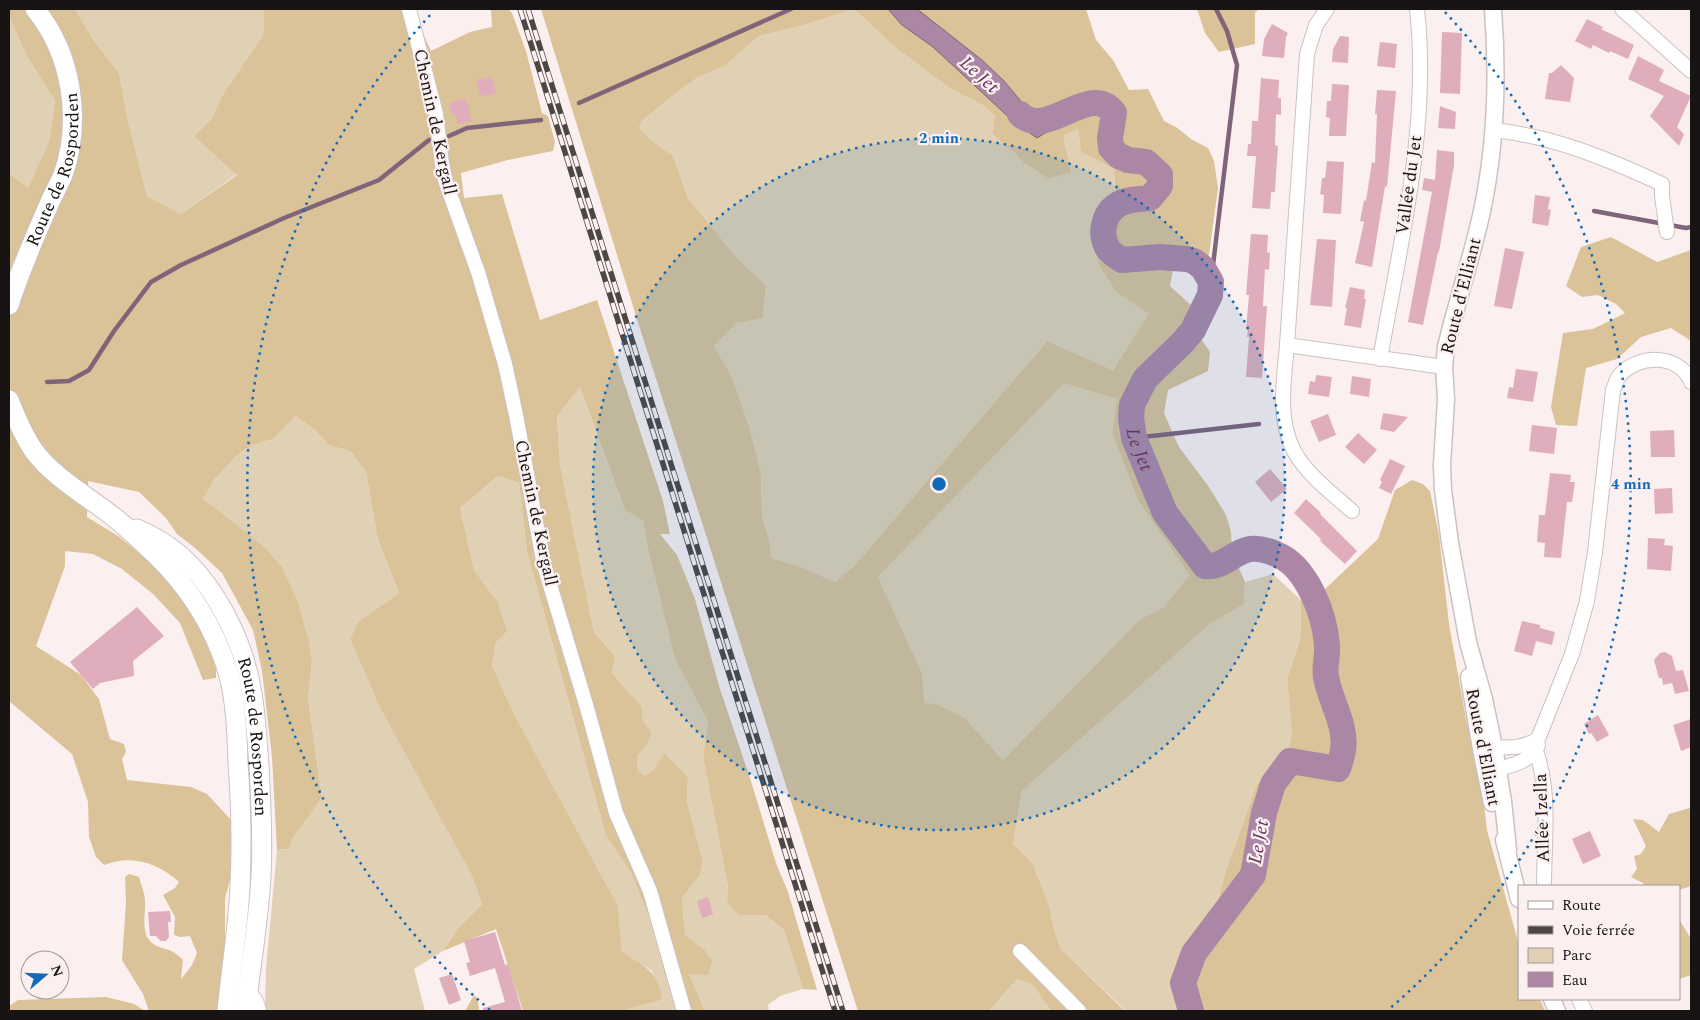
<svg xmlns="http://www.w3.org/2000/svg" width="1700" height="1020" font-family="Spectral,serif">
<rect width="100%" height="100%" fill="#fbf0ef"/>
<g fill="#e1d1b4">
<polygon points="75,9 264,9 263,35 223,94 212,118 194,136 237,174 181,214 147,196 128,121 119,73 94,41"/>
<polygon points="854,9 896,48 949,88 981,104 995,116 992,133 1004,146 1014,152 1023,162 1063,136 1078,129 1081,152 1114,169 1116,197 1095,212 1097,253 1100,267 1116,292 1150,314 1113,370 1047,341 854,566 835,582 801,567 772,558 769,539 762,517 761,475 732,377 714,346 737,323 763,318 766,285 738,259 688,198 673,156 651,140 639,128 642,121 671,97 698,77 725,66 759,36 804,25"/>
<polygon points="9,17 27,56 55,101 49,141 28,188 9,173"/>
<polygon points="1064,382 1117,399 1112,432 1137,499 1189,575 1164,607 1139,620 1003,760 965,718 939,705 925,704 922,673 878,577"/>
<polygon points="580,387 625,510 643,521 649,554 675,659 708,722 703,757 728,887 727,903 738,915 766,915 784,930 803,989 780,996 768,1005 769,1011 705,1011 689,974 704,949 685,935 682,898 700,875 703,862 687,801 688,777 656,767 645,776 638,771 637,757 646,746 652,734 642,719 631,696 612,672 615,658 614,655 594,632 560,464 557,417"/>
<polygon points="296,416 317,432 328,445 350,451 366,472 378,540 399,593 358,622 350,639 379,706 472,876 482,904 460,926 443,951 414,969 425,1011 265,1011 266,968 277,850 288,849 293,838 322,796 308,698 312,663 304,624 203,499 214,480 237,455 250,446 273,439"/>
<polygon points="498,476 519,483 527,552 606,836 631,873 654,930 672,985 688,1011 628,1011 628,1009 662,1000 652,971 622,951 618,906 513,712 492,665 496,642 497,601 474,570 460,508"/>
<polygon points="1273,574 1301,600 1301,636 1287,679 1292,733 1288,751 1257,784 1225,873 1212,923 1198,938 1175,999 1181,1011 1126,1011 1061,949 1054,930 1050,909 1013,844 1022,791 1210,624 1244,604 1245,582"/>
<polygon points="1017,979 1032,984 1051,1011 989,1011"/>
</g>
<g fill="#dac299" fill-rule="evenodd">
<path d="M9,9h66l19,32 25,32 9,48 19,75 34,18 56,-39 -43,-39 18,-18 11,-24 40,-59 1,-26h148l19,42 39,-19 22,-5 -1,-18h17l4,4 14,38 16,62 6,3 7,26 -2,9 -45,9 -47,13 3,25 38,-4 38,126 57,-20 66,201 7,33h-10l17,21 18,44 25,90 30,89 26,85 12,29 29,98 -14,-1 -19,-59 -18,-15h-28l-11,-12 1,-16 -25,-130 5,-35 -33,-63 -26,-105 -6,-33 -18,-11 -45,-123 -23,30 3,47 34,168 20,23 1,3 -3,14 10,13 20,22v12l10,15 -6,12 -9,11 1,14 7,5 11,-9 8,-14 24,24 -1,24 16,61 -3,13 -18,23 3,37 19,14 8,12 -4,14 -19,-1 16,37h-17l-23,-36 -11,-45 -23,-57 -25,-37 -79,-284 -8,-69 -21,-7 -38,32 14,62 23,31 10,30 -11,11 -4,23 21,47 105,194 4,45c23,16 36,19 40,49l-34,9v2h-105l-27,-82 -53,22 17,-25 22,-22 -10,-28 -93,-170 -29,-67 8,-17 41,-29 -21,-53 -12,-68 -16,-21 -22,-6 -11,-13 -21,-16 -23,23 -23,7 -13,9 -23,25 -11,19 59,46 20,22 17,38 10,38 3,20 -4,35 14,99 -29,41 -5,11 -11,1 -5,-93 -10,-86 -9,-41 -31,-57 -27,-25 -18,-14 -11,-16 -27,-26 -51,-11 -1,36 31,19 28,22 39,39 16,32 15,39v10l-13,2 -23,-57 -27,-29 -31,-25 -29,-15 -28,-3v15l-29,80 45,29 18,24 11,40 14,5 2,8 -4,7 5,21 64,7 16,7 25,27 1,48 -8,29v43l-7,70h-69l-6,-17 -21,-34 4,-57 -1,-26 4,-3 10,3c2,8 6,16 6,24 1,13 -5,32 7,42 10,8 18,3 31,17l-2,19 11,-14 5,-12 -7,-17 -10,1 -6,-2 1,-18 -12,-22 12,-7 4,-6c-21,-19 -47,-28 -75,-17l-8,-8 -7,-20 -1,-35 -16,-48 -63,-53v-528l19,15 21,-47 6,-40 -28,-45 -18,-39z"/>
<path d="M541,9h545l10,31 17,20 16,30 19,-1 16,32 12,6 15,12 17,9 6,13 4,27 -9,67 -36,14 -3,17 23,21 -7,10 24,35 -2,19 -40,19 -4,23 15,34 30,40 17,28 5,17 1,20 13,30 -1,22 -34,20 -188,167 -9,53 19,19 18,46 4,21 7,19 64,62h-74l-19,-27 -15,-5 -28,32h-131l-222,-695zM854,9l42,39 53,40 32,16 14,12 -3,17 12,13 10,6 9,10 25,16 23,-5 -8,-37 15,-7 3,23 33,17 2,28 -21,15 -4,24 9,31 16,25 33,22 -36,56 -66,-29 -193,225 -19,16 -34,-15 -29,-9 -3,-19 -7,-22 -1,-42 -12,-48 -17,-50 -18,-31 23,-23 26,-5 3,-33 -28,-26 -50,-61 -15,-42 -22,-16 -12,-12 3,-7 29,-24 27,-20 27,-11 34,-30 45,-11zM1064,383l53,16 -5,33 25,67 52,76 -25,32 -25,13 -136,140 -38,-42 -26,-13 -14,-2 -3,-30 -44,-96z"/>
<polygon points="1197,9 1259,9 1255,13 1255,44 1219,52 1205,33"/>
<polygon points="1611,237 1657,262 1691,250 1691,341 1671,328 1641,337 1617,359 1586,368 1577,426 1556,425 1551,407 1563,333 1593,329 1625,313 1616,304 1598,295 1582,297 1566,286 1581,247"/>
<polygon points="1412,480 1423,484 1430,491 1439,535 1449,624 1466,719 1482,789 1487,830 1519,945 1519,999 1540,999 1545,1011 1181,1011 1175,999 1180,954 1212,923 1225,873 1257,784 1288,751 1292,733 1287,679 1301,636 1301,600 1324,590 1378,539 1395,490"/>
<polygon points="1690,808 1691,886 1679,890 1679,886 1645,886 1643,883 1631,877 1637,869 1634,856 1641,854 1646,846 1633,819 1643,820 1659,832 1669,814"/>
<polygon points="1679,919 1691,939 1691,975 1679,979"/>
<polygon points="474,995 478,1000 479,1011 465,1011"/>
<polygon points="106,997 134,1004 145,1011 9,1011 9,1006 18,1000"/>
</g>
<polygon fill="#ac87a5" stroke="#806479" points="888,9 917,9 982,60 1004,81 1025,106 1041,112 1050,110 1055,127 1037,138 1015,123 933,47 902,25"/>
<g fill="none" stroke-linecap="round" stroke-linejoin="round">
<g stroke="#806479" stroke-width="4.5">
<polyline points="579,103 791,9"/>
<polyline points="449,136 467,128 541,120"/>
<polyline points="1594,211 1686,228 1691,227"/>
<polyline points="1211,282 1237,65 1227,31 1216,9"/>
<polyline points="47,382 69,381 89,370 114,331 151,282 181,265 284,218 379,180 429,140"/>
<polyline points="1134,438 1259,424"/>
</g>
<path stroke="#ac87a5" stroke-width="26" id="s1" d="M1020,114c27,27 70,-34 94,-1l-4,25 1,10 8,8 9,4 18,2 14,13v11l-10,12c-7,1 -16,1 -23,3 -21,5 -29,28 -20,46 3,6 10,10 15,13l38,-3 26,2 8,2 9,7 8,14 -1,13 -17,35 -10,12 -38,37 -13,26 -1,13 3,20 31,75 40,53c18,2 28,-14 45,-17 8,-1 19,2 26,5 31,12 49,61 51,92 1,10 -3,21 -1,31 4,24 21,48 17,73 -1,7 -3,13 -5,19l-48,-8 -17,23 -9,29 -11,62 -59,78 -11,30 8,28"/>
</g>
<g fill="#dfadbb">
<polygon points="1587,19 1603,27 1601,29 1634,45 1628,59 1610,51 1609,53 1593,45 1591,49 1575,41"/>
<polygon points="1272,24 1288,33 1286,37 1284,58 1262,56 1264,39"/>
<polygon points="1442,32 1462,33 1460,94 1440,93"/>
<polygon points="1340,36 1349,37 1348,63 1332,62 1333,49"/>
<polygon points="1380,42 1397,44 1395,68 1377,66"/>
<polygon points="1638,56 1664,70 1659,81 1691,96 1677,127 1684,134 1679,146 1650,116 1664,96 1628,79"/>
<polygon points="1561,65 1574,78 1570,102 1545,99 1549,73 1552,73"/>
<polygon points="492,77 496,93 480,96 477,80"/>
<polygon points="1261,78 1279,80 1278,98 1281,98 1281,115 1276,114 1275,145 1278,146 1276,175 1275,192 1271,192 1270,209 1252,208 1256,156 1247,156 1248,144 1251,144 1252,121 1258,121"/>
<polygon points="1332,84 1349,85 1346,136 1329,136 1330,118 1326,117 1327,101 1331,101"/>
<polygon points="1377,90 1396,91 1387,187 1385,186 1372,267 1355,263 1364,222 1360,221 1364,200 1366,201 1372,162 1375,163 1377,114 1375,114"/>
<polygon points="466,98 472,121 458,124 456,115 452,115 449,103"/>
<polygon points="1440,106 1456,112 1455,129 1438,128"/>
<polygon points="1437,150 1454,152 1454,165 1439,252 1438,252 1423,325 1408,322 1432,192 1422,190 1424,178 1435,180"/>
<polygon points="1327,161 1344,162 1341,214 1323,213 1324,195 1320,194 1321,187 1322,178 1325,178"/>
<polygon points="1535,195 1550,197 1548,209 1551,210 1548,226 1532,223"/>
<polygon points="1251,234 1268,235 1267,252 1270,253 1269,270 1265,269 1263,306 1267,306 1262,378 1246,377 1249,337 1247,337 1248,329 1246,329 1249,295 1246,295"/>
<polygon points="1317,239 1336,240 1332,307 1310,305"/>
<polygon points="1505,248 1524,252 1512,309 1494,306"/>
<polygon points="1350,287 1365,290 1364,299 1366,299 1361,328 1344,325 1347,308 1345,308"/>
<polygon points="1516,369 1538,372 1533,402 1507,398 1509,387 1513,388"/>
<polygon points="1316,375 1332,377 1329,397 1308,394 1310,381 1315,382"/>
<polygon points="1352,376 1371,379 1369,397 1350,394"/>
<polygon points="1383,413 1408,417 1394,432 1380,429"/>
<polygon points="1328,414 1336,435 1319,442 1310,421"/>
<polygon points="1532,425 1557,428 1554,454 1529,451"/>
<polygon points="1674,430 1675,457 1651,457 1650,431"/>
<polygon points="1358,433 1377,450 1364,464 1345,447"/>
<polygon points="1390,459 1405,466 1391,494 1379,488 1382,482 1380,480"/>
<polygon points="1270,469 1287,489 1271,502 1255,482"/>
<polygon points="1550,473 1571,475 1570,482 1575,482 1572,502 1567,502 1561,558 1544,557 1545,543 1537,542 1539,515 1545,515"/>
<polygon points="1672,488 1673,513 1655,514 1654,489"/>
<polygon points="1306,499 1321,513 1320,514 1357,551 1345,564 1320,541 1321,539 1294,513"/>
<polygon points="1648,538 1665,539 1664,545 1673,546 1671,571 1647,569"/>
<polygon points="137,607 164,636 133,661 134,676 100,683 93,689 70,662"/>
<polygon points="1522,621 1540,625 1540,628 1555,632 1552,645 1536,641 1532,656 1514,651"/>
<polygon points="1665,652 1672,656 1676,671 1683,670 1689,691 1675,694 1672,683 1663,685 1662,678 1659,678 1654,660 1660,653"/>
<polygon points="1598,715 1609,735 1597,742 1591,733 1589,734 1584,724"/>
<polygon points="1691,719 1691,747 1681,751 1673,725"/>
<polygon points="1590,831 1601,856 1583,864 1572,839"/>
<polygon points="708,897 713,914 702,918 697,901"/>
<polygon points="170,911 171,922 168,922 169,937 166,941 161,941 156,936 150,936 148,912"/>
<polygon points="495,932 505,965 508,964 522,1011 483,1011 483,1008 505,1002 495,968 470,976 466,963 470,962 464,941"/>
<polygon points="452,974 461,1000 449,1005 439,978"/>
</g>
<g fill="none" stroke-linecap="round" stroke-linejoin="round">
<g stroke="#cbc1c0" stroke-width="16">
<g id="minor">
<polyline points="409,9 436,114 442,164 446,183 478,272 505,364 516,415 544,565 587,708 616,813 650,891 684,1011"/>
<polyline points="1327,9 1316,25 1307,54 1287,345 1444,367"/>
<polyline points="1622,9 1691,71"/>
<path d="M1493,130c60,6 115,29 169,54v12l5,36"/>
<path d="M1287,345c-3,34 -10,74 7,106 13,24 38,42 58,60"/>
<path d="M1380,359c20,-115 50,-232 37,-350"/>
<path d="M1484,748c21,-2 34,3 54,-9l34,-85 15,-53 8,-49 18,-162c2,-4 3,-10 6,-14 19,-22 60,-23 72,6"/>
<path d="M1536,751c15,43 8,90 8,135"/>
<path d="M1489,771c16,-4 43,-8 49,-26"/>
<polyline points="1020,951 1079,1011"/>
<path d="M242,991c11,3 15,9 17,20"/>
<polyline points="1579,999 1585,1011"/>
</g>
</g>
<g stroke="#cbc1c0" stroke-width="19">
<g id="tertiary">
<path d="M1493,9c5,66 3,136 -11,202 -10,46 -25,90 -36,136l-2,20 2,32 -4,66 1,25 7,53 18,99 16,57 10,48 9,54 5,49"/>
<polyline points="1469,677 1481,749 1492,803"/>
<polyline points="1504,840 1519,899"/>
<polyline points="1552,999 1557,1011"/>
</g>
</g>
<g stroke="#cbc1c0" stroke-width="21">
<g id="secondary">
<path id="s2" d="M9,305c11,-35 26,-69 41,-103 4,-9 9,-18 13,-27 19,-55 9,-121 -28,-166"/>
<path d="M9,400c7,18 14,35 25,51 21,28 55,46 81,67 14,11 27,24 40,36 34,33 59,72 73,118 8,28 9,61 10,90 3,42 4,83 2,125 -2,42 -9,83 -13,124"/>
<path id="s3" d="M137,529c11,5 21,10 31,17 44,31 76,94 84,148 4,23 5,48 7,72 2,36 4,73 2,109 -2,46 -11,91 -15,136"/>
</g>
</g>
<use href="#minor" stroke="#fff" stroke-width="14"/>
<use href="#tertiary" stroke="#fff" stroke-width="16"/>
<use href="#secondary" stroke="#fff" stroke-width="19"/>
<g stroke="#4c4645" stroke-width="5.5">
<g id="rail">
<polyline points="520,9 835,1011"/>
<polyline points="528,9 843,1011"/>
</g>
</g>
<use href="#rail" stroke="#fbf0ef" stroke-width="4" stroke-dasharray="11" stroke-linecap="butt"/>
</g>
<circle cx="939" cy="484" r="346" fill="#126ab8" fill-opacity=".12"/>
<g fill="none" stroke="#126ab8" stroke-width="2.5" stroke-dasharray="2.5 5">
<circle cx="939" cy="484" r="346"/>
<path d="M490 1010A692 692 0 0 1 433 12M1445 12A692 692 0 0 1 1388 1010"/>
</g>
<g text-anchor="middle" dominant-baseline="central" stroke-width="4.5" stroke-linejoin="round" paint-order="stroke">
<g font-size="18" fill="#181413" stroke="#fbf0ef">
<text transform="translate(435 122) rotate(78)">Chemin de Kergall</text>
<text stroke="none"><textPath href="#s2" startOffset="144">Route de Rosporden</textPath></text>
<text transform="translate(1409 185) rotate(-82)">Vallée du Jet</text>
<text transform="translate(1461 296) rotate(-76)">Route d'Elliant</text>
<text transform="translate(536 513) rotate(78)">Chemin de Kergall</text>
<text stroke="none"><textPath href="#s3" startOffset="252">Route de Rosporden</textPath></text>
<text transform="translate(1483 747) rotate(79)">Route d'Elliant</text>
<text transform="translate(1542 818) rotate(-92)">Allée Izella</text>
</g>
<g font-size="19" font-style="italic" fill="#63325c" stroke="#fbf0ef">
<text transform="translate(979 75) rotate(42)">Le Jet</text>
<text stroke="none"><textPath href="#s1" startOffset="619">Le Jet</textPath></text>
<text transform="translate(1259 842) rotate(-80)">Le Jet</text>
</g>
</g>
<circle cx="939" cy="484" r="8" fill="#126ab8" stroke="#fbf0ef" stroke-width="2.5"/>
<g font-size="15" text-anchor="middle" font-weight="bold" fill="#126ab8" stroke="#fbf0ef" stroke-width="4.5" stroke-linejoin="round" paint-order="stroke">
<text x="939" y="143">2 min</text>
<text x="1631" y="489">4 min</text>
</g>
<rect width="1700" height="1020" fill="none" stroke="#181413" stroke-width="20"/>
<rect x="1518" y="885" width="162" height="115" fill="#fbf0ef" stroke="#a09897"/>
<rect x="1528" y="901" width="25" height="8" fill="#ffffff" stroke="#a09897"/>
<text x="1562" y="910" font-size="15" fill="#181413">Route</text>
<rect x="1528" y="926" width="25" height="8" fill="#4c4645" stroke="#a09897"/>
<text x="1562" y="935" font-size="15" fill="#181413">Voie ferrée</text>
<rect x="1528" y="948" width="25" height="15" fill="#e1d1b4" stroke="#a09897"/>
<text x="1562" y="960" font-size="15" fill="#181413">Parc</text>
<rect x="1528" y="972" width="25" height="15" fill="#ac87a5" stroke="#a09897"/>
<text x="1562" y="985" font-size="15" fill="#181413">Eau</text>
<g transform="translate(45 975) rotate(71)"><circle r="24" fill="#fbf0ef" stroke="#a09897"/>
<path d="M0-4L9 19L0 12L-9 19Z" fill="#126ab8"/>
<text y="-8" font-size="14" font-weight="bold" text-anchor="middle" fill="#181413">N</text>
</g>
</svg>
